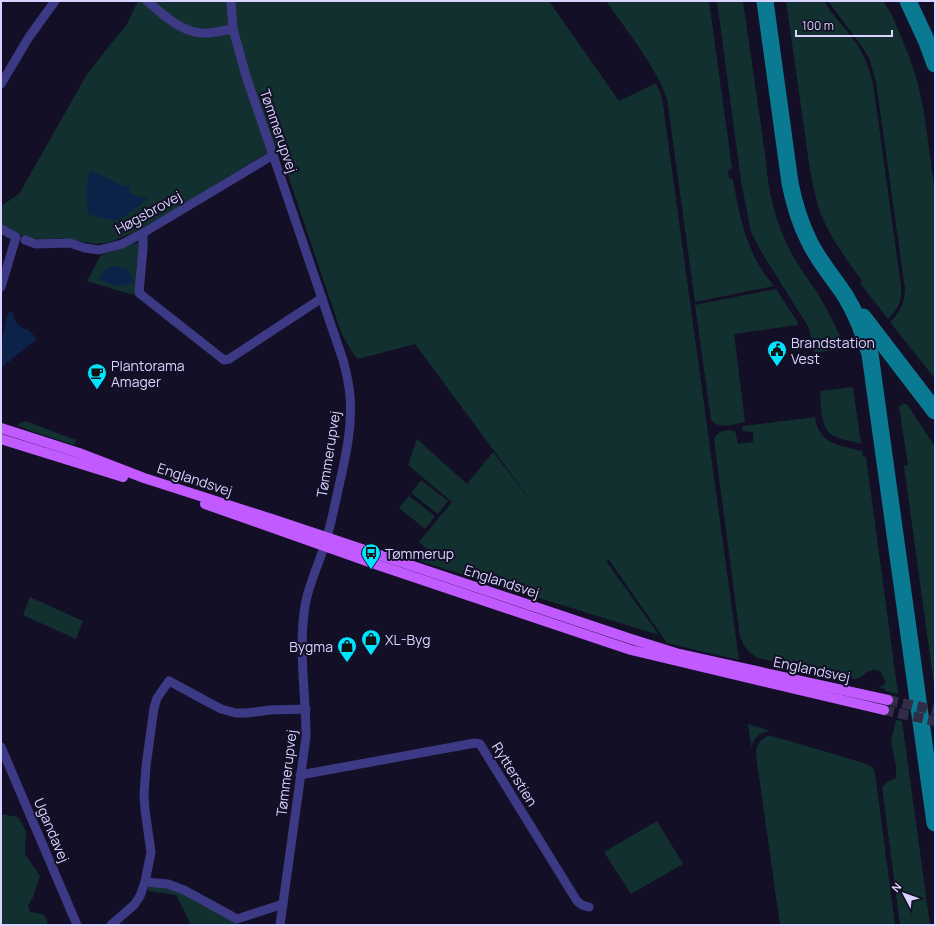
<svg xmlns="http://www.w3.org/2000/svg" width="936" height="926" font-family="Manrope,sans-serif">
<rect width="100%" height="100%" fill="#130f26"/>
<g fill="#12302f">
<polygon points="138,1 549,1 619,101 656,83 662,97 739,660 667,643 609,560 606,561 659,635 419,561 428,550 419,542 452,502 408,465 417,439 467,484 493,452 537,509 415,344 358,359 354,355 342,335 278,146 209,188 209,189 139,230 110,242 96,244 61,238 39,240 37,238 29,239 1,225 1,206 19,194 86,76 109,46 126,26"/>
<path d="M606,1h103l23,167 -4,3 1,7 4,1c5,30 11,60 26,86 4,8 10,14 15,21l-79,16 -28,-203c-13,-36 -39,-66 -61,-98z"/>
<path d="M717,1h26l23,160c2,32 10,62 25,91 9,18 23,34 33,52 8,14 15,29 21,44l-31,5 -5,-25 -47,-75 -11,-21 -10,-51z"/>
<path d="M786,1h38c9,16 22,27 32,42 9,13 13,26 17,40l28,203c1,16 -2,21 -13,33l-28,-36 2,-2c-16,-22 -32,-44 -42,-69 -5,-14 -7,-28 -10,-42z"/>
<path d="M828,1h55l9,14 17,41 9,28 6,28 11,81v186l-45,-57c11,-10 14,-19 15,-33l-29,-207 -7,-24 -6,-10z"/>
<polygon points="139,242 137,288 133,295 87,281 101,255"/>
<path d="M776,289l21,32 1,4 -64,9 11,88c-11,2 -25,8 -34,-2l-16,-115z"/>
<path d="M853,387l8,57c-8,-3 -19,-4 -27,-8 -14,-6 -13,-32 -14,-45z"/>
<polygon points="903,404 907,404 935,447 935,692 904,466 908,465 899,407"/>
<path d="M815,417c4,28 24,28 47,34l1,6h3l32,237 -13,-3v-2l-6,-1 6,-4v-3l-4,-9c-12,-6 -14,3 -25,7l-98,-21c-9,-5 -14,-11 -18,-21l-26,-198c4,-8 12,-10 21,-8l3,13 15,-2v-10l-10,-1 -1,-1 1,-4z"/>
<polygon points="25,421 76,440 74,445 31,431 17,425"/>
<polygon points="421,480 448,501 438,514 411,493"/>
<polygon points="409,496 435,516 425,529 399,508"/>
<polygon points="30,597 83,621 76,639 23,615"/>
<polygon points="896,720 902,721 930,925 900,925 882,787 887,782 896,778 896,767 891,741"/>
<path d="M748,724l23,7c-10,1 -20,7 -19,19z"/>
<path d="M767,736h5l92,27 8,4 3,6 20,152h-115l-24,-170c0,-10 3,-14 11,-19z"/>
<path d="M1,814l17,3 8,14 -1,23 15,22 -7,21 -5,9 2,6c11,2 16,0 18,13h-47z"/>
<polygon points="657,821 683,864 631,894 604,852"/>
<polygon points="149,885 166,886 241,921 233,925 191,925 176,895 148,891"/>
</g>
<g fill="#0c2248">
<polygon points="90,170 126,187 129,185 131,194 148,199 119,220 101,218 88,214 86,191"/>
<polygon points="115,266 128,269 134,283 115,286 99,279 105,269"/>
<polygon points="8,312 13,313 14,319 18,324 24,329 28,329 37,339 1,368 1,342"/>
</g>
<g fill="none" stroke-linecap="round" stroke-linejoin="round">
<g stroke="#0a7a92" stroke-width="17">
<path d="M765,1l25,182c4,20 10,40 19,58 10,21 25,37 37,56 11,18 18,37 24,57l65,469"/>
<polyline points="908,1 927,42 935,64"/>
<polyline points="863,317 935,411"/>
</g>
<g stroke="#312d47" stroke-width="10" stroke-dasharray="10 5" stroke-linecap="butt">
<polyline points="888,700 935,710"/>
<polyline points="884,710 935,721"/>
</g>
<g stroke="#3d3a85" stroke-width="9">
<path d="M147,1c18,15 36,34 62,32 8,-1 16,-3 24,-4"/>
<path d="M231,1l2,28 13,47 97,284c3,11 6,24 7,36 3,33 -6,67 -13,99 -3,14 -6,28 -10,42 -6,23 -18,45 -22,69 -7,43 1,88 1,131l-26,188"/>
<polyline points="1,84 29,37 55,1"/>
<polyline points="1,229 16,237 1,287"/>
<polyline points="143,233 143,248 139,293 224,360 229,359 322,298"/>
<polyline points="25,240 36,244 70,243 85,248 99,250 122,244 143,233 273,155"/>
<polyline points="1,747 77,925"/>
<polyline points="300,775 475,743 480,744 577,901 582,905 589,907"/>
<polyline points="145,882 168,884 184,890 237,919 283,904"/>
<polyline points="111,925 134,905 140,896 145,882 151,852 145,810 144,795 146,766 154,708 157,698 169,681 221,709 236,713 247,713 270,710 306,709"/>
</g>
<g stroke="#c25bff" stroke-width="10">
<polyline points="1,428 79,453 144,478 275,520 631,639 679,654 888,700"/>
<polyline points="1,439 123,477"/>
<polyline points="205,504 375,564 631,650 884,710"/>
</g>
</g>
<defs>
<g id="civic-pin" transform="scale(1)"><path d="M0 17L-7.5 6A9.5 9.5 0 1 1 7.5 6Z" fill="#00e5ff" stroke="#130f26"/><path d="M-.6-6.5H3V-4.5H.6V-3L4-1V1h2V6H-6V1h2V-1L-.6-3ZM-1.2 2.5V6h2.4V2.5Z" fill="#111"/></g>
<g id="cafe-pin" transform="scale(1)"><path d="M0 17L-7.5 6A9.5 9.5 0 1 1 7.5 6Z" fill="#00e5ff" stroke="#130f26"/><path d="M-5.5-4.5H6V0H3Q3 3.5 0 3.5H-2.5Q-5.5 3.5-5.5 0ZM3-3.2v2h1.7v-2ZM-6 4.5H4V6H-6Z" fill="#111"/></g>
<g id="bus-pin" transform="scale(1)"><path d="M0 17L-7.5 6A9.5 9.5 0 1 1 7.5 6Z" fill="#00e5ff" stroke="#130f26"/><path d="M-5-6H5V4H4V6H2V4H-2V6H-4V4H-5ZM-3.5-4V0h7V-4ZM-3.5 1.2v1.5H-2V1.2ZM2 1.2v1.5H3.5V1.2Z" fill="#111"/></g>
<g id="shop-pin" transform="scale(1)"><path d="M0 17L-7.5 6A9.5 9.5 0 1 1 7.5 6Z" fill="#00e5ff" stroke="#130f26"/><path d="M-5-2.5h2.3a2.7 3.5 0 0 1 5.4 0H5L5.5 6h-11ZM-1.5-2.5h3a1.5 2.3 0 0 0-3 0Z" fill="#111"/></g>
</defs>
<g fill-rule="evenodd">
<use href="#civic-pin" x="777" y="350"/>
<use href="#cafe-pin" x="97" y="373"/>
<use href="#bus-pin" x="371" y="553"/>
<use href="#shop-pin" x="371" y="639"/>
<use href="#shop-pin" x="347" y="646"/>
</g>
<g text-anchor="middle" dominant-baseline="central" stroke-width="4" stroke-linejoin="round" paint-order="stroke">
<g font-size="14" fill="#d9d4ff" stroke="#130f26">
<text transform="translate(279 131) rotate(71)">Tømmerupvej</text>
<text transform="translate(148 212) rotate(-29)">Høgsbrovej</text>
<text transform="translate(328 454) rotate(-81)">Tømmerupvej</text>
<text transform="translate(195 479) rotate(18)">Englandsvej</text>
<text transform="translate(502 581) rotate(18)">Englandsvej</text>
<text transform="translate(812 669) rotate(12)">Englandsvej</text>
<text transform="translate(286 773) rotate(-83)">Tømmerupvej</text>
<text transform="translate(515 774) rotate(58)">Rytterstien</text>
<text transform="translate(52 830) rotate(67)">Ugandavej</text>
</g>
<g font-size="14" fill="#d9d4ff" stroke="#130f26" text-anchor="start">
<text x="791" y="342">Brandstation<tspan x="791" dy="16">Vest</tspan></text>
<text x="111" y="365">Plantorama<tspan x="111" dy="16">Amager</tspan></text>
<text x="385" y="553">Tømmerup</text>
<text x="385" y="639">XL-Byg</text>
<text x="333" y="646" text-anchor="end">Bygma</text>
</g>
</g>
<rect width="936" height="926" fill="none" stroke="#d9d4ff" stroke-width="4"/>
<g transform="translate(904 894) rotate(311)" stroke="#130f26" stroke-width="3" paint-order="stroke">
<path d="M0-3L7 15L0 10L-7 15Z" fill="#d9d4ff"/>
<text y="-6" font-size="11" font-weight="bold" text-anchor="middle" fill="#d9d4ff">N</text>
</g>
<path d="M796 30v6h96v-6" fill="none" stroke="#d9d4ff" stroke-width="2"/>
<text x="802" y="30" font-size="12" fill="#d9d4ff" stroke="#130f26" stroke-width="3" paint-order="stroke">100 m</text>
</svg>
